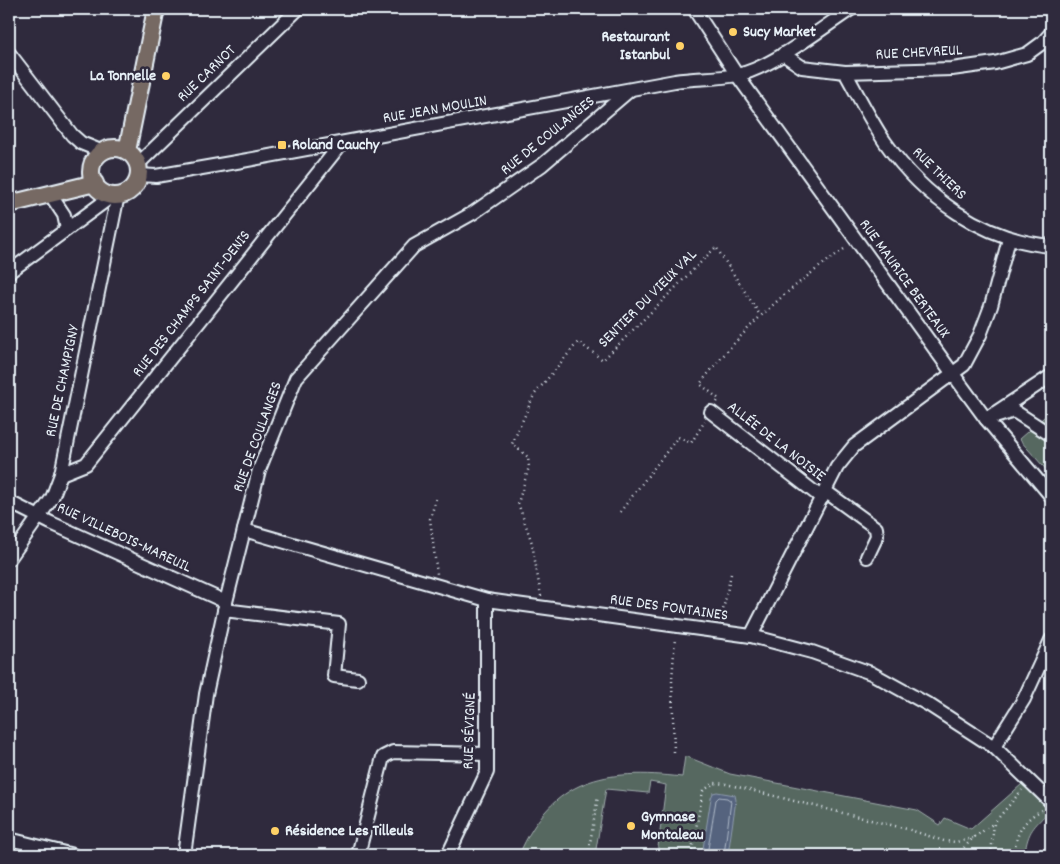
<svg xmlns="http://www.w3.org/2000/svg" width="1060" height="864" font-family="Dekko,sans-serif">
<rect width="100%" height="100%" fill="#2f2a3d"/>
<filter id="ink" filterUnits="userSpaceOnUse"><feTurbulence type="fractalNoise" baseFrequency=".02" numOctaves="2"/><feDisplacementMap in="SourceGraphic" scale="10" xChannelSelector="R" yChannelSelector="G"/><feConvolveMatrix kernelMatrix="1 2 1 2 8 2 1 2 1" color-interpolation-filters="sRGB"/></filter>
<g filter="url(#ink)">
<g fill="#566760" stroke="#9facac">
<polygon points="1051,411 1051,475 1019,439"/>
<path d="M685,756l45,18 187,36 23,15 5,-7 26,11 51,-45 27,27c-15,16 -21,19 -24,42l-6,2h-362l9,-70 -16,-3 -2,11 -42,-4 -11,66h-76c33,-77 86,-87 163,-78z"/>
</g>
<polygon fill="#54637e" stroke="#8f9caf" points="717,792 735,795 736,800 728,855 702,855 711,798 713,793"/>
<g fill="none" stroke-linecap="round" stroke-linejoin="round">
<polyline stroke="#adb8c7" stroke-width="1" points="707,855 716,800 719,797 727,798 731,801 724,855"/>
<g stroke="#e8f1f8" stroke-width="16">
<g id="minor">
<polyline points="694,9 737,75 953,374 986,419 1051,496"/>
<polyline points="9,53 72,135 81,143 103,152"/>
<polyline points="783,54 802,67 845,72 952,69 995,63 1027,54 1042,43 1051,33"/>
<path d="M845,72c13,23 25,48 40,70 39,56 98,98 166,104"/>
<polyline points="138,164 298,9"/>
<path d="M139,175l17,1 86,-15 433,-80c20,-3 42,-2 62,-6 33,-6 85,-47 114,-66"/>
<polyline points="50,194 64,215 67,229"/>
<polyline points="9,272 112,196"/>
<polyline points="711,412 822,498"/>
<polyline points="998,416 1014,411 1051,435"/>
<polyline points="986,419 1051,376"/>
<polyline points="61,474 86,464 341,144"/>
<polyline points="825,491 876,528 877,536 867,557"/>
<polyline points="9,502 51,523 226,602"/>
<polyline points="244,530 487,600 751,636 812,652 871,673 929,705 994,747 1051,802"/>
<polyline points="9,559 52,498 61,474 118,195"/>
<polyline points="224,610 339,624 334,676 358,679"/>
<polyline points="751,636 837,467 854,446 964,365 980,335 991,306 1009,239"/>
<polyline points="994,747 1024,699 1051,640"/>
<polyline points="9,839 73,855"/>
<polyline points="184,855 206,694 226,602 259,470 296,378 414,246 473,213 542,165 630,90"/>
<polyline points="358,855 383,757 393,752 487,754"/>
<polyline points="448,855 487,772 487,600"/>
</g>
</g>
<g stroke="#e8f1f8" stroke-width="20">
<g id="major">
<circle cx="115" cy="172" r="24"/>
<polyline points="127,151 156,9"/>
<polyline points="9,204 95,183"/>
</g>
</g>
<g stroke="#e8f1f8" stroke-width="2.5" stroke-dasharray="1 4" stroke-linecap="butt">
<path d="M717,402l2,-3 -19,-15c45,-58 87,-95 147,-137"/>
<polyline points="436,499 430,519 437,574"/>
<polyline points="620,512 678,437 691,443 705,421"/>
<polyline points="541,596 532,543 518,503 529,467 528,457 512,444 534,395 578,342 603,360 716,247 760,315"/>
<polyline points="721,619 731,574"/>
<polyline points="674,752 672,680 675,638"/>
<polyline points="588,855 598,796"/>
<polyline points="691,855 703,791 714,783 726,784 907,829 944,841 956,842 973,838"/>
<polyline points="957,855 973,838 994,823"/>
<polyline points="991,855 994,823 1022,790"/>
<path d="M1015,855c-1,-20 9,-36 27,-45"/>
</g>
<use href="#minor" stroke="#2f2a3d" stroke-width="12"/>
<use href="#major" stroke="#766964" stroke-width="16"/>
</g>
</g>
<g fill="#ffd166" stroke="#2f2a3d" stroke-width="2">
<circle cx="733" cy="32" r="5"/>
<circle cx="680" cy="46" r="5"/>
<circle cx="166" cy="76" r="5"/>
<rect x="277" y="140" width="10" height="10" rx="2.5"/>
<circle cx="631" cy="826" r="5"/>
<circle cx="275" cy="831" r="5"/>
</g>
<g text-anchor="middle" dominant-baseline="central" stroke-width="5" stroke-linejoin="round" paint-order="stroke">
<g font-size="16" font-weight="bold" fill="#e8f1f8" stroke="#2f2a3d" text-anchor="start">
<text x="743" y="32">Sucy Market</text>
<text x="670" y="37" text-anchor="end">Restaurant<tspan x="670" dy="18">Istanbul</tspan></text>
<text x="156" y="76" text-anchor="end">La Tonnelle</text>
<text x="292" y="145">Roland Cauchy</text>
<text x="641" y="817">Gymnase<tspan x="641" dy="18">Montaleau</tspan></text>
<text x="285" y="831">Résidence Les Tilleuls</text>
</g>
<g font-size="16" fill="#e8f1f8" stroke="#2f2a3d">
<text transform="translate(919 53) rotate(-3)">RUE CHEVREUL</text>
<text transform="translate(207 74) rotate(-44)">RUE CARNOT</text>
<text transform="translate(435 110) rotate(-10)">RUE JEAN MOULIN</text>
<text transform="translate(548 136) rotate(-39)">RUE DE COULANGES</text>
<text transform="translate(939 174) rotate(44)">RUE THIERS</text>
<text transform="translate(904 279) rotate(54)">RUE MAURICE BERTEAUX</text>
<text transform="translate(648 299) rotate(-45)">SENTIER DU VIEUX VAL</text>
<text transform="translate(192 304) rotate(-52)">RUE DES CHAMPS SAINT-DENIS</text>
<text transform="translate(63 381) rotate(-78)">RUE DE CHAMPIGNY</text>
<text transform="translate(258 437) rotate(-70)">RUE DE COULANGES</text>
<text transform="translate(776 442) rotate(38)">ALLÉE DE LA NOISIE</text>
<text transform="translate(124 538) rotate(25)">RUE VILLEBOIS-MAREUIL</text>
<text transform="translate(669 608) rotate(8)">RUE DES FONTAINES</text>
<text transform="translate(470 731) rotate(-88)">RUE SÉVIGNÉ</text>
</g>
</g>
<rect width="1060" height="864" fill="none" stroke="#2f2a3d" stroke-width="30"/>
<rect x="15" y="15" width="1030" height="834" fill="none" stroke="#e8f1f8" stroke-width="2" filter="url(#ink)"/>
</svg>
